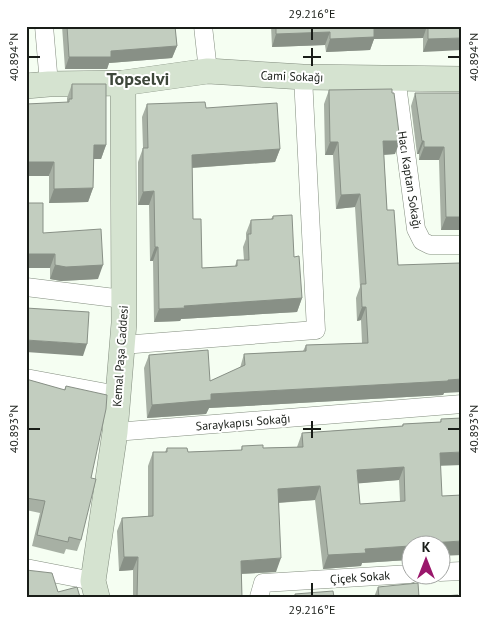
<svg xmlns="http://www.w3.org/2000/svg" width="488" height="623" font-family="'PT Sans',sans-serif">
<rect width="100%" height="100%" fill="#f5fef2"/>
<g fill="none" stroke-linecap="round" stroke-linejoin="round">
<g stroke="#838d7f" stroke-width="19">
<g id="street">
<polyline points="44,26 49,84"/>
<polyline points="203,26 208,71"/>
<polyline points="396,77 416,229 422,241 430,245 462,245"/>
<polyline points="26,287 123,299"/>
<polyline points="122,345 316,330 303,77"/>
<polyline points="26,378 118,395"/>
<polyline points="115,432 462,404"/>
<polyline points="26,568 93,581"/>
<polyline points="440,572 462,571"/>
<polyline points="259,597 263,583 410,574"/>
</g>
</g>
<g stroke="#838d7f" stroke-width="26">
<g id="secondary">
<polyline points="26,86 49,84 123,83 208,71 303,77 462,79"/>
<polyline points="97,597 93,581 115,432 124,323 123,83"/>
</g>
</g>
<use href="#street" stroke="#fff" stroke-width="18"/>
<use href="#secondary" stroke="#d5e3d0" stroke-width="25"/>
</g>
<g fill="#a7b0a4" fill-rule="evenodd">
<polygon points="62,26 175,26 177,46 172,58 109,63 107,69 65,69"/>
<polygon points="271,26 462,26 423,52 423,38 374,39 370,50 326,52 325,45 272,47"/>
<polygon points="72,84 106,145 101,159 94,159 93,188 88,202 49,203 49,176 67,102 67,98"/>
<polygon points="329,90 395,154 384,155 387,210 398,265 444,393 443,395 209,408 206,414 147,418 144,368 149,355 210,381 240,368 244,354 303,351 306,345 362,343 361,320 357,321 356,298 360,287 355,207 336,209 333,155 325,155 324,104"/>
<polygon points="415,93 462,93 462,230 441,230 439,160 419,160 419,154 417,154 411,106"/>
<polygon points="147,104 206,108 280,149 275,162 192,168 193,219 202,268 235,266 237,260 244,260 243,247 246,239 246,233 251,220 271,219 273,216 294,257 302,298 297,312 181,319 180,321 154,322 153,261 150,261 149,205 138,205 138,162 143,148 142,117"/>
<polygon points="26,203 43,233 98,279 61,281 50,279 50,268 26,268"/>
<polygon points="26,379 64,390 66,386 91,478 81,540 77,551 66,549 64,554 32,546 40,513 26,510"/>
<path d="M441,419l-1,47 -32,94 -46,3 -1,3 -38,3 -8,-69 -36,3 -3,69 -34,2v23h-109v-27l-14,1 -2,-40 5,-13 26,-1v-51l5,-14h12l2,-4 21,4 53,-2 1,-4 21,2 34,-1 5,-14 100,-7 1,-2 37,-2zM399,480l1,21 -40,3 -2,-21z"/>
<polygon points="378,587 419,597 374,597"/>
</g>
<g fill="#889086">
<polygon points="427,26 423,38 374,39 370,50 326,52 330,39 374,27"/>
<polygon points="330,32 325,45 272,47 276,34"/>
<polygon points="462,38 462,50 423,52 428,39"/>
<polygon points="177,46 172,58 109,63 107,69 65,69 69,57 111,51"/>
<polygon points="383,141 400,141 395,154 379,155"/>
<polygon points="422,141 424,141 419,154 417,154"/>
<polygon points="330,142 338,142 333,155 325,155"/>
<polygon points="94,145 106,145 101,159 89,159"/>
<polygon points="424,147 444,147 439,160 419,160"/>
<polygon points="280,149 275,162 188,168 192,155"/>
<polygon points="26,162 54,162 49,176 26,176"/>
<polygon points="93,188 88,202 49,203 54,189"/>
<polygon points="154,191 149,205 138,205 143,192"/>
<polygon points="360,194 355,207 336,209 341,195"/>
<polygon points="446,217 462,217 462,230 441,230"/>
<polygon points="155,247 158,247 153,261 150,261"/>
<polygon points="26,254 55,254 50,268 26,268"/>
<polygon points="55,265 103,265 98,279 61,281 50,279"/>
<polygon points="302,298 297,312 181,319 180,321 154,322 159,309 184,306"/>
<polygon points="362,307 366,307 361,320 357,321"/>
<polygon points="26,340 87,344 83,356 26,352"/>
<polygon points="462,379 462,392 444,393 443,395 209,408 206,414 147,418 152,405 211,394"/>
<polygon points="462,452 462,465 435,466 440,453"/>
<polygon points="404,467 399,480 352,484 357,470"/>
<polygon points="320,486 315,500 273,503 278,489"/>
<polygon points="462,541 462,555 440,556 440,546 412,546 413,544"/>
<polygon points="410,546 410,557 409,557 408,560 362,563 361,566 323,569 328,555 365,549"/>
<polygon points="124,557 138,557 133,570 119,571"/>
<polygon points="281,558 276,572 236,574 241,561"/>
</g>
<g fill="#c2cdbf" stroke="#889086" fill-rule="evenodd">
<polygon points="67,26 175,26 177,46 111,51 111,57 69,57"/>
<polygon points="276,26 382,26 374,27 374,37 330,39 330,32 276,34"/>
<polygon points="428,26 462,26 462,38 428,39"/>
<polygon points="72,84 106,84 106,145 94,145 93,188 54,189 54,162 26,162 26,104 69,102 69,99 72,99"/>
<polygon points="392,89 392,93 394,93 400,141 383,141 387,210 394,210 398,265 460,263 461,269 462,269 462,379 448,380 448,381 211,394 211,400 152,405 149,355 208,350 210,381 245,365 244,354 306,351 306,345 368,343 366,307 362,307 361,284 366,284 360,194 341,195 338,142 330,142 329,90"/>
<polygon points="415,93 462,93 462,217 446,217 444,147 424,147 424,141 422,141"/>
<polygon points="205,102 206,108 277,103 280,149 192,155 193,219 201,219 202,268 237,266 237,260 249,260 248,234 251,234 251,220 273,219 273,216 292,215 294,257 299,256 302,298 184,306 185,308 159,309 158,247 155,247 154,191 143,192 143,148 148,148 147,104"/>
<polygon points="26,203 43,203 43,233 101,229 103,265 66,267 55,265 55,254 26,254"/>
<polygon points="26,308 89,312 87,344 26,340"/>
<polygon points="26,379 65,390 66,386 107,395 106,409 91,478 96,479 81,540 69,537 68,542 37,535 45,501 26,498"/>
<path d="M462,418v34l-22,1 2,43 20,-1v46l-49,3v2h-3l-45,3 1,4 -38,2 -8,-69 -42,3 3,69 -40,3 1,36h-105l1,-40h-14l-2,-39 31,-2v-64h14v-4h20l1,4 54,-2v-4l21,-1v3l40,-1 -1,-14 101,-7v-2l38,-2v-3zM404,467l1,34 -45,3 -3,-34z"/>
<polygon points="26,570 52,573 58,592 77,587 80,597 26,597"/>
<polygon points="418,583 419,597 379,597 378,587"/>
<polygon points="333,591 334,597 295,597 295,594"/>
<polygon points="458,595 458,597 429,597"/>
</g>
<path fill="none" stroke="#191d18" stroke-width="2" d="M312,28v12M312,48v18M28,57h12M303,57h18M448,57h12M312,421v17M28,429h12M303,429h18M448,429h12M312,583v13"/>
<g text-anchor="middle" dominant-baseline="central" stroke-width="4" stroke-linejoin="round" paint-order="stroke">
<g font-size="12" fill="#191d18" stroke="#fff">
<text transform="translate(292 76) rotate(2)">Cami Sokağı</text>
<text transform="translate(410 180) rotate(81)">Hacı Kaptan Sokağı</text>
<text transform="translate(120 356) rotate(-86)">Kemal Paşa Caddesi</text>
<text transform="translate(243 422) rotate(-5)">Saraykapısı Sokağı</text>
<text transform="translate(360 577) rotate(-4)">Çiçek Sokak</text>
</g>
<g font-size="18" font-weight="bold" fill="#3e473b" stroke="#fff">
<text x="138" y="78">Topselvi</text>
</g>
</g>
<rect width="488" height="623" fill="none" stroke="#ffffff" stroke-width="55"/>
<g transform="translate(426 560)"><circle r="24" fill="#ffffff" stroke="#a3a5a3"/>
<path d="M0-4L9 19L0 12L-9 19Z" fill="#9a176b"/>
<text y="-8" font-size="14" font-weight="bold" text-anchor="middle" fill="#191d18">K</text>
</g>
<rect x="28" y="28" width="432" height="568" fill="none" stroke="#191d18" stroke-width="2"/>
<g font-size="12" text-anchor="middle" fill="#191d18">
<text x="312" y="18">29.216°E</text>
<text transform="translate(14 57) rotate(-90)" y="4">40.894°N</text>
<text transform="translate(474 57) rotate(-90)" y="4">40.894°N</text>
<text transform="translate(14 429) rotate(-90)" y="4">40.893°N</text>
<text transform="translate(474 429) rotate(-90)" y="4">40.893°N</text>
<text x="312" y="614">29.216°E</text>
</g>
</svg>
